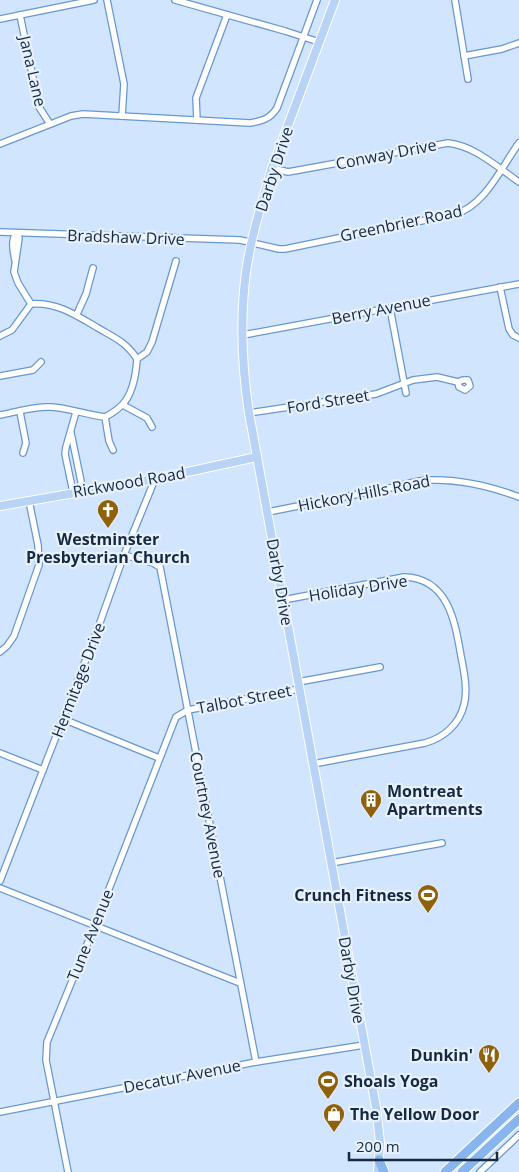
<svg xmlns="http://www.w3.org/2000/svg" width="519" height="1172" font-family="'Open Sans',sans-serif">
<rect width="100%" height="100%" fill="#d1e5fe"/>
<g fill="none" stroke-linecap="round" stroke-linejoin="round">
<g stroke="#6997d1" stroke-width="8">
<g id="minor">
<polyline points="107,0 124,84 122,116"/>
<polyline points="175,0 285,31 319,42"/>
<polyline points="455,0 468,79"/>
<polyline points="20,15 39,107 50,124"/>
<polyline points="0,19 94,0"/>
<polyline points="464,56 502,49 519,43"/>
<polyline points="197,120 196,98 227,15"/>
<path d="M0,144l71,-28 12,-2 167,9c12,-2 20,-4 27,-15l40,-108"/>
<path d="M272,168l16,4 160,-29c27,3 49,24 71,39"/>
<path d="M0,232l240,8 39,9h6l170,-35c30,-8 47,-48 64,-71"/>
<polyline points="16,233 19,238 14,272 18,283 31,304"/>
<path d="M15,260c-2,-10 -4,-19 1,-27"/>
<polyline points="500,287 509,329 513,335 519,338"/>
<polyline points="390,308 406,393"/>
<polyline points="77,314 86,294 93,268"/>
<polyline points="243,335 519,284"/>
<path d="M0,336l12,-6 19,-26c26,-2 45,11 67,24 17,10 28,14 39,31 -1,15 -4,35 -15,46 -5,5 -11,9 -17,12 -18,-2 -36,-9 -54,-10 -17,-1 -35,5 -51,8"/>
<polyline points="137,359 147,352 152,342 176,261"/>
<polyline points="0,376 33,370 41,362"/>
<polygon points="463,380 468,380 470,386 465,390 459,387 458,382"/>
<polyline points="123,405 147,418 152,427"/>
<polyline points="20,412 26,443 23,453"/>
<polyline points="249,413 376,394 413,380 437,377 458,382"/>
<polyline points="105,417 109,441 113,450"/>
<polyline points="71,433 83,491"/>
<polyline points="73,492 65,454 66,447 76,412"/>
<path d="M268,512c39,-8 77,-15 116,-23 16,-2 29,-9 45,-9 31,-1 61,6 90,17"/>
<polyline points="124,555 153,563 160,567 256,1062"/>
<path d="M283,600l121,-23c44,1 51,44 57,79 3,15 7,34 3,49 -5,20 -21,33 -39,38l-112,21"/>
<polyline points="0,652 7,646 14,636 39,565 38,545 29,501"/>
<polyline points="298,682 380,667"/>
<polyline points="63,719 159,758"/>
<polyline points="0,753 43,770"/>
<polyline points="331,863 442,843"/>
<polyline points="0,881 98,628 124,555 155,479"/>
<polyline points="0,888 240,983"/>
<polyline points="0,1112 256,1062 364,1045"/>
<polyline points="68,1172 46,1060 47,1042 95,925 172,727 176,717 188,710 299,689"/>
<polyline points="480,1172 519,1135"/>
</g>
</g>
<g stroke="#fff" stroke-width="10">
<g id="major">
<path d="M335,0l-63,168c-10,34 -21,69 -26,104 -6,46 -4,95 3,141l127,694 4,35 -2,30"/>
<polyline points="0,506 155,479 257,457"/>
</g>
</g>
<g stroke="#fff" stroke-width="11">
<g id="highway">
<polyline points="379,1160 384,1172"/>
<polyline points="445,1172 519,1103"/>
<polyline points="462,1172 519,1119"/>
</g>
</g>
<use href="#minor" stroke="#fff" stroke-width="5.5"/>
<use href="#major" stroke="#b8d3f5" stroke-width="8"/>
<use href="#highway" stroke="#88b5ee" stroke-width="9"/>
</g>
<defs>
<g id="church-pin" transform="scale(1.125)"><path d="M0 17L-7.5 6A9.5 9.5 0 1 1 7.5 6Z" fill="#90610c" stroke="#e7f1fe"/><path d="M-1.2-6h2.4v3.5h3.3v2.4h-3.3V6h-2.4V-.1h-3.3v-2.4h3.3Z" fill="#fff"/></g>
<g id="building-pin" transform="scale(1.125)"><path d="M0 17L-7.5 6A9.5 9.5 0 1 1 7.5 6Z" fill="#90610c" stroke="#e7f1fe"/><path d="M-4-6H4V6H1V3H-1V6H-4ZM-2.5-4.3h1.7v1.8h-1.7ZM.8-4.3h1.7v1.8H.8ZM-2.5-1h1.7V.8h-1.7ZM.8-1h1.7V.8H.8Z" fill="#fff"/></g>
<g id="stadium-pin" transform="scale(1.125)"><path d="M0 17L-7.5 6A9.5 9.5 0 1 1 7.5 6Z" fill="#90610c" stroke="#e7f1fe"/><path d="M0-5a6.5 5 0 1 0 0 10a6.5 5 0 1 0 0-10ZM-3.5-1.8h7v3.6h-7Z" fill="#fff"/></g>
<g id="restaurant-pin" transform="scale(1.125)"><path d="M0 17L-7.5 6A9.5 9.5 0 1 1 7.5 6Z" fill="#90610c" stroke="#e7f1fe"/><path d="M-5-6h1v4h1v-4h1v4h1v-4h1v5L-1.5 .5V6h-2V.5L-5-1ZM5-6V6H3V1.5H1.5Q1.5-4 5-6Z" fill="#fff"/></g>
<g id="shop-pin" transform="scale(1.125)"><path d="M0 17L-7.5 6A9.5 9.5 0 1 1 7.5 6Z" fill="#90610c" stroke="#e7f1fe"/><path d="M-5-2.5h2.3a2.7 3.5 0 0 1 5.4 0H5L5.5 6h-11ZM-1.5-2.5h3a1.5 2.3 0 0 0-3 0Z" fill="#fff"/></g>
</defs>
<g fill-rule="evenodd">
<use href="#church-pin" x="108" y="510"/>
<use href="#building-pin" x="371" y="800"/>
<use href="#stadium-pin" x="428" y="895"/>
<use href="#restaurant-pin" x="489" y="1055"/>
<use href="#stadium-pin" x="328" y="1081"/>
<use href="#shop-pin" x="334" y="1114"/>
</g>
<g text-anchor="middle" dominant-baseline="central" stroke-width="4.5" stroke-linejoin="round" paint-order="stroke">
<g font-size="16" fill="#172941" stroke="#e7f1fe">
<text transform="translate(33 71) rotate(77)">Jana Lane</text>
<text transform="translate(386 154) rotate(-11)">Conway Drive</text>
<text transform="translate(274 169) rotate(-72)">Darby Drive</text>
<text transform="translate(401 223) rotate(-12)">Greenbrier Road</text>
<text transform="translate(126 237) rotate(2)">Bradshaw Drive</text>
<text transform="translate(381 309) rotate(-11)">Berry Avenue</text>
<text transform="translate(328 401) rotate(-9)">Ford Street</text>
<text transform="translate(129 482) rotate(-10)">Rickwood Road</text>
<text transform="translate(364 493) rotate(-11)">Hickory Hills Road</text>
<text transform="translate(280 582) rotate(80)">Darby Drive</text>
<text transform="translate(358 588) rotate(-9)">Holiday Drive</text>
<text transform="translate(78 680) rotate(-69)">Hermitage Drive</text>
<text transform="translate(244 699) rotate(-11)">Talbot Street</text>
<text transform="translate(208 815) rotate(79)">Courtney Avenue</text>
<text transform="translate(90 935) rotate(-68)">Tune Avenue</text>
<text transform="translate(352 980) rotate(80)">Darby Drive</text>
<text transform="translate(182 1076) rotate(-11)">Decatur Avenue</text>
</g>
<g font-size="16" font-weight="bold" fill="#172941" stroke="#e7f1fe" text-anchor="start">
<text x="108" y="539" text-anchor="middle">Westminster<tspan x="108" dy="18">Presbyterian Church</tspan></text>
<text x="387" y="791">Montreat<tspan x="387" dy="18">Apartments</tspan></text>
<text x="412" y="895" text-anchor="end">Crunch Fitness</text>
<text x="473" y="1055" text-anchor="end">Dunkin'</text>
<text x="344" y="1081">Shoals Yoga</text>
<text x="350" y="1114">The Yellow Door</text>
</g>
</g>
<path d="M349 1152v8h148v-8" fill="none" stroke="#172941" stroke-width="2.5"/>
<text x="356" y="1152" font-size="15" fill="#172941" stroke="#e7f1fe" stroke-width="4" paint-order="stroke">200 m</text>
</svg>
